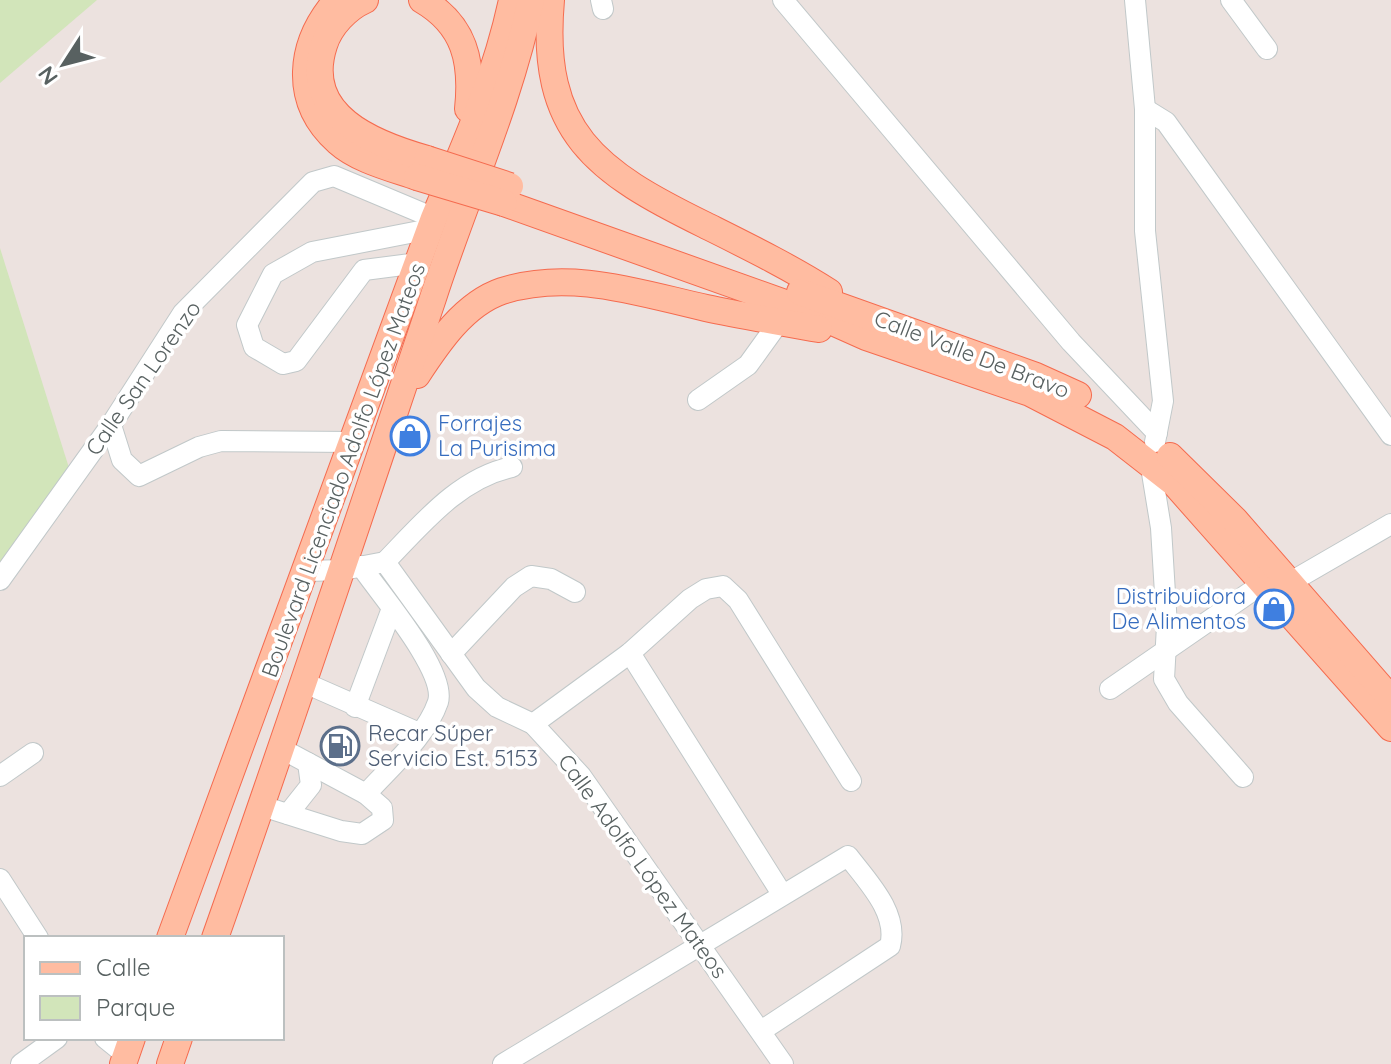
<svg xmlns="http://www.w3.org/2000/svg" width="1391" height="1064" font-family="Quicksand,sans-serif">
<rect width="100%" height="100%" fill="#ece2df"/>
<g fill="#d2e5ba">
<polygon points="0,0 97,0 0,83"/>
<polygon points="0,248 70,471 0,565"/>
</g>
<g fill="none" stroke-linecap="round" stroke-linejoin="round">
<g stroke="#c1c8c9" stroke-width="22">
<g id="minor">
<polyline points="601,0 603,9"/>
<polyline points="783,0 1071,342 1157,433"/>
<polyline points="1135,0 1145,109 1145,231 1163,401 1155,442"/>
<polyline points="1231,0 1267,49"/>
<polyline points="1145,109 1166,122 1391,435"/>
<polyline points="418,263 364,270 296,361 283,364 254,347 247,325 273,274 312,252 430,229"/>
<polyline points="698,400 748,365 779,322"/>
<polyline points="111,425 122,460 139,476 199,447 221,441 354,442"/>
<polyline points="1150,461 1161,528 1167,626 1164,679 1178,703 1243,777"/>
<path d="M385,562c37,-38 74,-84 127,-95"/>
<path d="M361,566c19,28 86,105 77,136 -12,35 -48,65 -72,92"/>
<polyline points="307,571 343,570 385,562 476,688 497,707 533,724 581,776 783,1064"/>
<polyline points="0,580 111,425 183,313 313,182 334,176 434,218"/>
<polyline points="1289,583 1391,524"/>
<polyline points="630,653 782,894"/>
<polyline points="451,654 514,587 531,576 551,579 575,592"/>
<polyline points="305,683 419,733"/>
<polyline points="1110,689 1265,582"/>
<polyline points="355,707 391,611"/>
<polyline points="533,724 630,653 690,599 706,589 723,586 738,600 851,781"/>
<polyline points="0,776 33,753"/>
<polyline points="262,806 341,831 362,834 383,820 382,808 366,794 282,749"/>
<polyline points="288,814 311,785 308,763"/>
<polyline points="0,879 38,938"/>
<polyline points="105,1038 126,1055"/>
<polyline points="21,1064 57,1038"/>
<path d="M503,1064l345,-208c19,25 51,57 42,90l-129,85"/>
</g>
</g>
<g stroke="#f56b4f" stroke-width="28">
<g id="major">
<path d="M337,0c-38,43 -45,101 1,142 20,18 53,26 79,35"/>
<path d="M365,0c-18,8 -35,26 -41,45 -23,71 50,99 103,114"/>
<path d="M422,0c43,25 51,62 46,109"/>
<path d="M551,0c-12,133 46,172 154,225 42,21 85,42 124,67"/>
<polyline points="504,203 810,312 866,337 1030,393 1115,437 1174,483 1391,728"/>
<polyline points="800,292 1036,376 1078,395"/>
<path d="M417,375c21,-32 47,-71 85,-84 68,-22 137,2 204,17 37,8 75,14 113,21"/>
<polyline points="1170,456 1235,520 1391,699"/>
<path d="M170,938l264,-720c30,-71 62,-142 78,-218"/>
<path d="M215,938c75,-212 146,-426 218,-640 32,-99 77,-196 98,-298"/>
<polyline points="123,1064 132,1038"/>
<polyline points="170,1064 179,1038"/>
</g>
</g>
<use href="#minor" stroke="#fff" stroke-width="20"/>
<use href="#major" stroke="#ffbca1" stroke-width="26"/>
<g stroke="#f56b4f" stroke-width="28" stroke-linecap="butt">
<g id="major-bridge">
<polyline points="427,159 510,186"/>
<polyline points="417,177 504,203"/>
</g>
</g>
<use href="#major-bridge" stroke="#ffbca1" stroke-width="26"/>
</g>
<defs>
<g id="shop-ring" transform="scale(2)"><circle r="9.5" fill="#fff" stroke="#3f7fe0" stroke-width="1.5"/><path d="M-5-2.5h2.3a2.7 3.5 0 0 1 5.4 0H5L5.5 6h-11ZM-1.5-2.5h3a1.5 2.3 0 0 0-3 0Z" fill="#3f7fe0"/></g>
<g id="fuel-ring" transform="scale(2)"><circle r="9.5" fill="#fff" stroke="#5c6f8a" stroke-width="1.5"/><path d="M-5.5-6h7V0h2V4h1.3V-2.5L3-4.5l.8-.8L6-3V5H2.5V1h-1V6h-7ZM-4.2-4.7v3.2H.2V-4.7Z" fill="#5c6f8a"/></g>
</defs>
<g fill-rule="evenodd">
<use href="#shop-ring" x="410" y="436"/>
<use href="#shop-ring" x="1274" y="609"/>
<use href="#fuel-ring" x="340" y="746"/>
</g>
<g text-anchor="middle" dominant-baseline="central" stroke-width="7" stroke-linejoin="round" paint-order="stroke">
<g font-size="22" fill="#586161" stroke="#fff">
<text transform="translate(972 354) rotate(21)">Calle Valle De Bravo</text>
<text transform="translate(143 378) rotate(-55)">Calle San Lorenzo</text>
<text transform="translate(343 470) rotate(-70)">Boulevard Licenciado Adolfo López Mateos</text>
<text transform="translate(643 866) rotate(54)">Calle Adolfo López Mateos</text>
</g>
<g font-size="22" fill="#366cbe" stroke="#fff" text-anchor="start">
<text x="438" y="423">Forrajes<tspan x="438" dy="25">La Purisima</tspan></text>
<text x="1246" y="596" text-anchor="end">Distribuidora<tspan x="1246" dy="25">De Alimentos</tspan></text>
</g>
<g font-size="22" fill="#4e5e75" stroke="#fff" text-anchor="start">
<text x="368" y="733">Recar Súper<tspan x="368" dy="25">Servicio Est. 5153</tspan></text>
</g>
</g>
<rect x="24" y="936" width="260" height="104" fill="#ffffff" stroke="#bcc0c0" stroke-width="2"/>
<rect x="40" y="962" width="40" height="12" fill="#ffbca1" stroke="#bcc0c0" stroke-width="2"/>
<text x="96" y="976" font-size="24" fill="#586161">Calle</text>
<rect x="40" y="996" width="40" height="24" fill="#d2e5ba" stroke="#bcc0c0" stroke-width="2"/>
<text x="96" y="1016" font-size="24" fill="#586161">Parque</text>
<g transform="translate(64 64) rotate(234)" stroke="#ffffff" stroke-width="6" paint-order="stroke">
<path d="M0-6L14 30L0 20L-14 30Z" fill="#586161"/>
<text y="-12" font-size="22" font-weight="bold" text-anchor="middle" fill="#586161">N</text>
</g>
</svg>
